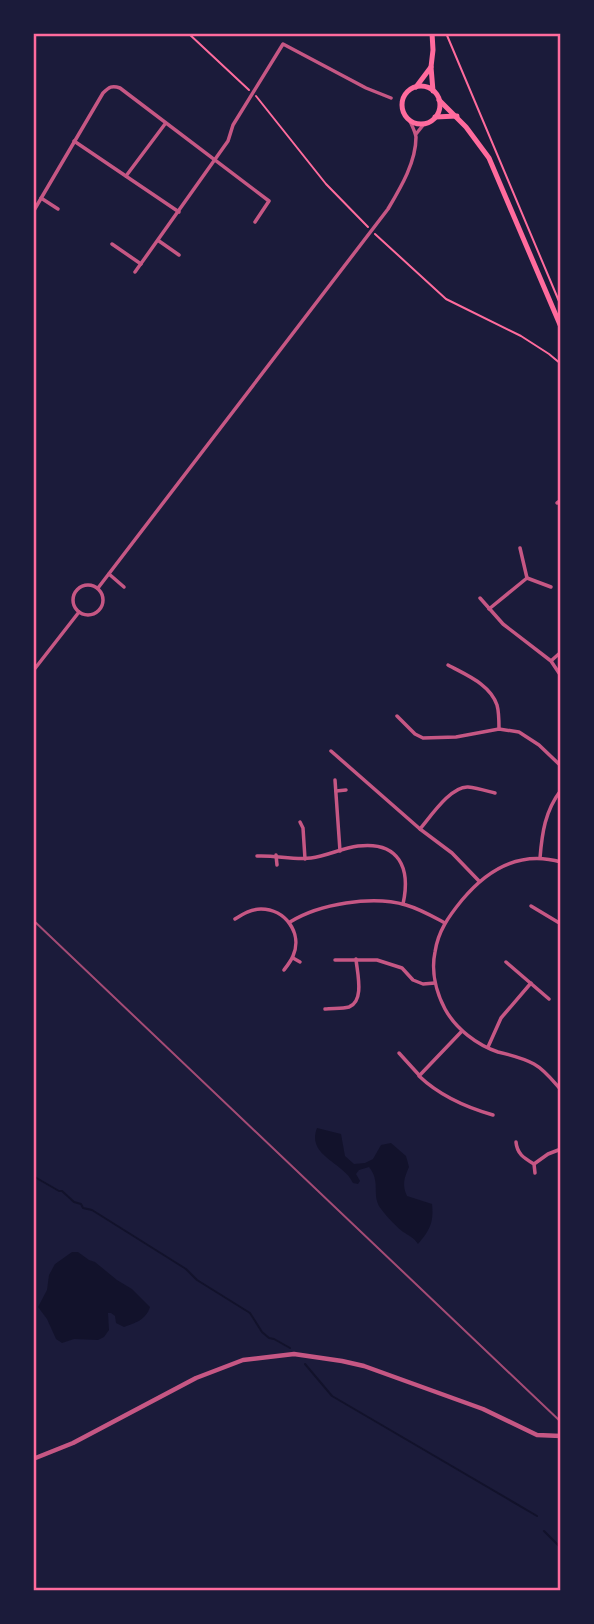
<svg xmlns="http://www.w3.org/2000/svg" width="594" height="1624" font-family="'Noto Sans',sans-serif">
<rect width="100%" height="100%" fill="#1b1b3a"/>
<g fill="#12122b">
<path d="M317,1128l24,6 4,22 9,8 11,-1 8,-4 8,-14 10,-2 15,13 3,11c-5,11 -7,18 -2,29l25,8c2,18 -2,26 -14,40 -4,-6 -7,-7 -13,-11 -6,-3 -24,-22 -27,-29 -5,-13 2,-23 -9,-37l-10,3 -3,4 4,7 -2,3 -5,-1c-8,-20 -47,-27 -36,-55z"/>
<path d="M72,1252h6l11,8 6,2 22,18 15,9 18,18c-4,13 -15,16 -26,20l-8,-4 -1,-7 -4,-3h-3l1,17 -5,7 -6,3 -24,-1 -12,4 -6,-4 -9,-20 -9,-12 9,-17 2,-15 6,-11z"/>
</g>
<g fill="none" stroke-linecap="round" stroke-linejoin="round">
<g stroke="#12122b" stroke-width="2">
<polyline points="33,1176 59,1191 62,1191 74,1202 81,1204 83,1208 92,1210 186,1269 197,1280 250,1313 262,1332 269,1338 274,1339 290,1348"/>
<polyline points="305,1364 332,1396 537,1516"/>
<polyline points="544,1531 561,1548"/>
</g>
<g stroke="#ff6b9d" stroke-width="2">
<polyline points="188,33 249,90"/>
<polyline points="446,33 561,306"/>
<polyline points="256,96 326,184 368,227"/>
<polyline points="375,234 446,299 521,336 549,354 561,364"/>
</g>
<g stroke="#c65784" stroke-width="3.5">
<polyline points="416,134 424,124"/>
<polyline points="74,141 179,212"/>
<polyline points="126,176 165,124"/>
<polyline points="41,198 58,209"/>
<path d="M33,212l70,-119c6,-6 9,-8 17,-5l149,113 -14,21"/>
<polyline points="159,241 179,255"/>
<polyline points="112,244 141,264"/>
<polyline points="135,272 228,141 233,125 283,44 366,88 391,98"/>
<polyline points="557,503 561,500"/>
<polyline points="109,574 124,587"/>
<polyline points="527,578 551,587"/>
<circle cx="88" cy="600" r="15"/>
<path d="M98,588l290,-379c13,-22 28,-47 28,-72 -1,-6 -4,-11 -6,-16"/>
<polyline points="480,598 503,624 551,661 561,676"/>
<polyline points="489,609 527,578 520,548"/>
<polyline points="552,660 561,652"/>
<path d="M448,665c18,10 42,19 49,40 2,7 2,16 2,24"/>
<polyline points="33,671 79,612"/>
<polyline points="397,716 415,734 423,738 456,737 499,729 519,732 539,745 561,766"/>
<polyline points="331,751 420,829 452,853 479,881"/>
<polyline points="335,780 340,851"/>
<polyline points="336,791 346,790"/>
<polyline points="300,822 303,828 305,859"/>
<path d="M420,829c11,-13 31,-43 48,-42 9,1 19,4 27,6"/>
<polyline points="276,855 277,865"/>
<path d="M257,856c18,-1 36,4 54,2 16,-2 31,-10 47,-12 41,-5 53,22 45,58"/>
<path d="M540,858c2,-25 5,-47 21,-68"/>
<path d="M561,862c-41,-12 -74,8 -99,38 -13,16 -24,31 -27,52 -4,19 1,40 10,57 11,20 32,36 53,43 13,3 25,6 36,12 11,6 19,17 27,26"/>
<polyline points="531,906 561,924"/>
<path d="M235,919c8,-5 16,-10 26,-10 24,0 42,24 32,47 -2,5 -6,10 -9,14"/>
<path d="M290,922c29,-18 82,-27 116,-17 14,4 26,11 39,18"/>
<polyline points="293,958 300,962"/>
<polyline points="335,960 377,960 402,968 413,980 423,984 435,983"/>
<polyline points="506,962 549,999"/>
<path d="M325,1009c7,-1 17,0 24,-2 16,-6 8,-35 7,-48"/>
<path d="M462,1031l-43,45c21,20 46,31 74,39"/>
<polyline points="488,1047 501,1018 531,983"/>
<polyline points="399,1053 419,1075"/>
<path d="M516,1142c1,12 8,16 18,22l1,9"/>
<polyline points="534,1164 548,1154 561,1149"/>
</g>
<polyline stroke="#c65784" stroke-width="4.5" points="33,1459 73,1443 196,1378 243,1360 294,1354 342,1361 364,1366 483,1409 537,1435 561,1436"/>
<g stroke="#ff6b9d" stroke-width="5">
<polyline points="432,33 433,50 431,67 433,91"/>
<circle cx="421" cy="105" r="19"/>
<polyline points="416,87 431,67"/>
<polyline points="439,100 466,127 489,158 561,327"/>
<polyline points="435,117 457,116"/>
</g>
<polyline stroke="#a44b75" stroke-width="2" points="33,920 561,1422"/>
</g>
<rect width="594" height="1624" fill="none" stroke="#1b1b3a" stroke-width="70"/>
<rect x="35" y="35" width="524" height="1554" fill="none" stroke="#ff6b9d" stroke-width="2.5"/>
</svg>
